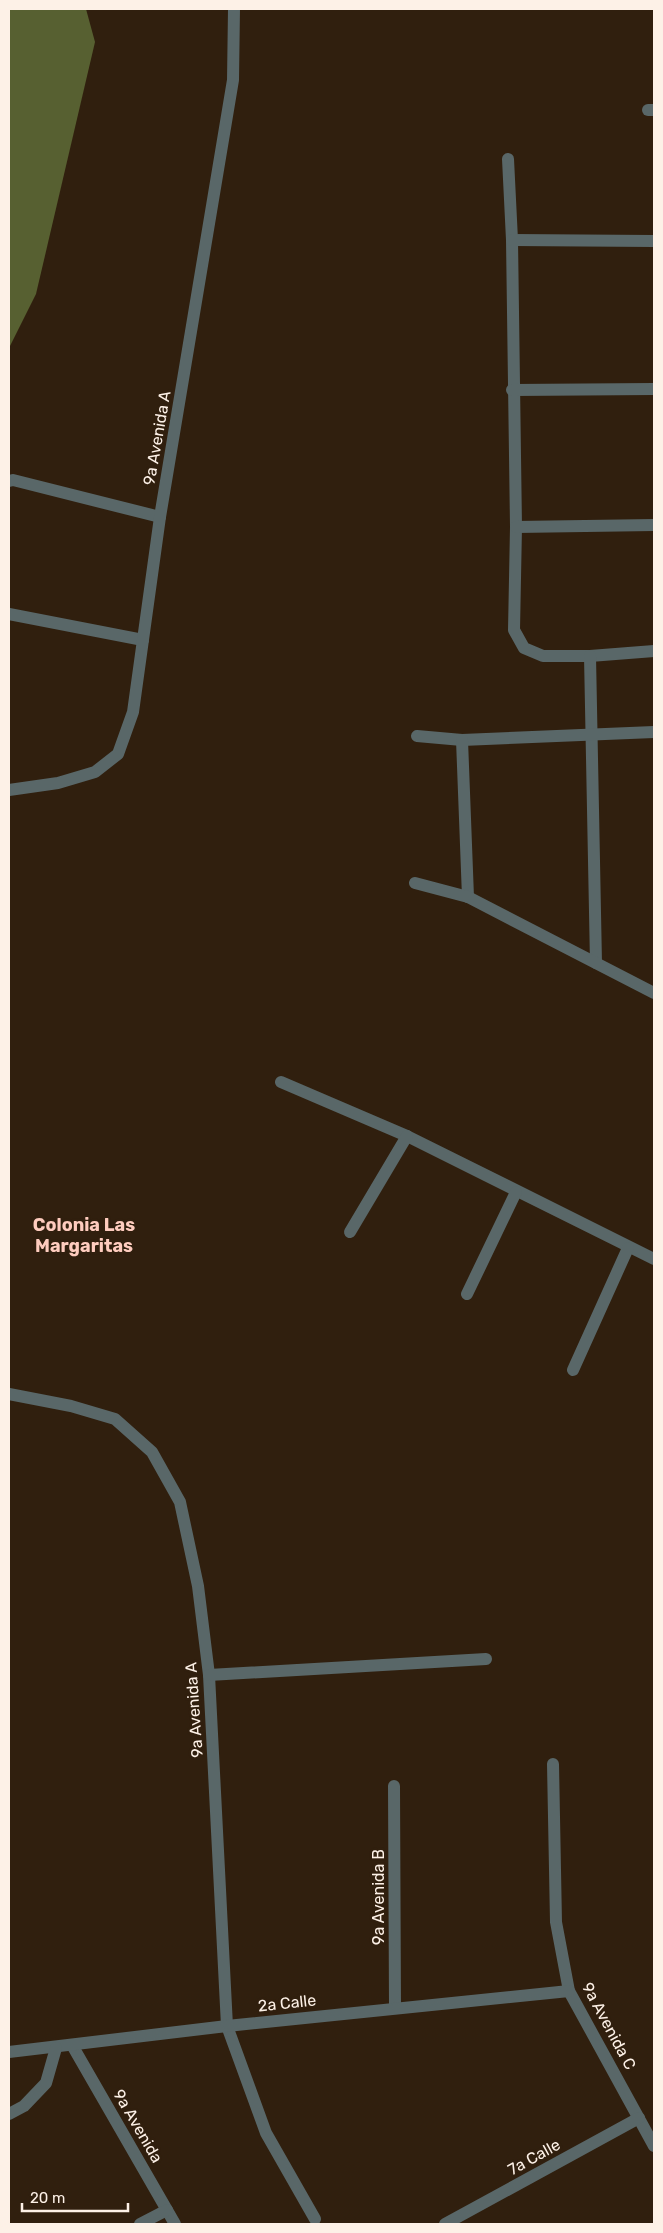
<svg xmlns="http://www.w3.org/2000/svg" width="663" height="2233" font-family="Rubik,sans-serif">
<rect width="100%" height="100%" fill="#301f0e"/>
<polygon fill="#576031" points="9,9 86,9 95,42 36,294 9,348"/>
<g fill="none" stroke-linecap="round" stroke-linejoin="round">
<g stroke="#596768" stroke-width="12">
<polyline points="648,110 654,110"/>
<polyline points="508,159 512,240 516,527 514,630 524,648 543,656 590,656 654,651"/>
<polyline points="512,240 654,241"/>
<polyline points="512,390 654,389"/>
<polyline points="9,481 13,480 160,517"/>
<polyline points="516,527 654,525"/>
<polyline points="9,614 143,640"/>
<polyline points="590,656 596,963"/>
<polyline points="417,736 462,740 654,732"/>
<polyline points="462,740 468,897"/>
<polyline points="9,790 58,783 95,772 118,754 133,712 160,517 233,80 234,9"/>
<polyline points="415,883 468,897 654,993"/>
<polyline points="281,1082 407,1136 654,1259"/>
<polyline points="350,1232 407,1136"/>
<polyline points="467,1294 516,1192"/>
<polyline points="573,1370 628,1248"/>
<polyline points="9,1394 71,1406 115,1419 152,1452 180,1502 198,1586 209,1675 227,2026 266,2133 315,2219"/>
<polyline points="209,1675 486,1659"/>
<polyline points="553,1764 556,1922 569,1991 654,2146"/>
<polyline points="394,1786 395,2008"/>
<polyline points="72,2045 175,2224"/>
<polyline points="9,2052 227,2026 569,1991"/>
<polyline points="9,2114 24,2106 46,2083 56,2048"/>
<polyline points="140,2224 167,2210"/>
<polyline points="445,2224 639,2118"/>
</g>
</g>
<g text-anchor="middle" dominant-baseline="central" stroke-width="5" stroke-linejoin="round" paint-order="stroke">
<g font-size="16" fill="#fdf1e7" stroke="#301f0e">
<text transform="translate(157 438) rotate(-80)">9a Avenida A</text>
<text transform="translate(194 1710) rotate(-94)">9a Avenida A</text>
<text transform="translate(378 1897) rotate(-90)">9a Avenida B</text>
<text transform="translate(287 2003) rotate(-6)">2a Calle</text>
<text transform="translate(609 2026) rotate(62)">9a Avenida C</text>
<text transform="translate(138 2126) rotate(60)">9a Avenida</text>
<text transform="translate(534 2157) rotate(-29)">7a Calle</text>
</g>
<g font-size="18" font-weight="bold" fill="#feccbe" stroke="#301f0e">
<text x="84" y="1225">Colonia Las<tspan x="84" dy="21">Margaritas</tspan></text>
</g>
</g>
<rect width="663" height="2233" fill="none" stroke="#fdf1e7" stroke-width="20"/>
<path d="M22 2203v8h106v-8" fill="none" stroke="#fdf1e7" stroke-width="2.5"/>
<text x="30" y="2203" font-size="15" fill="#fdf1e7" stroke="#301f0e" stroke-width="4" paint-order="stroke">20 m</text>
</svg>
